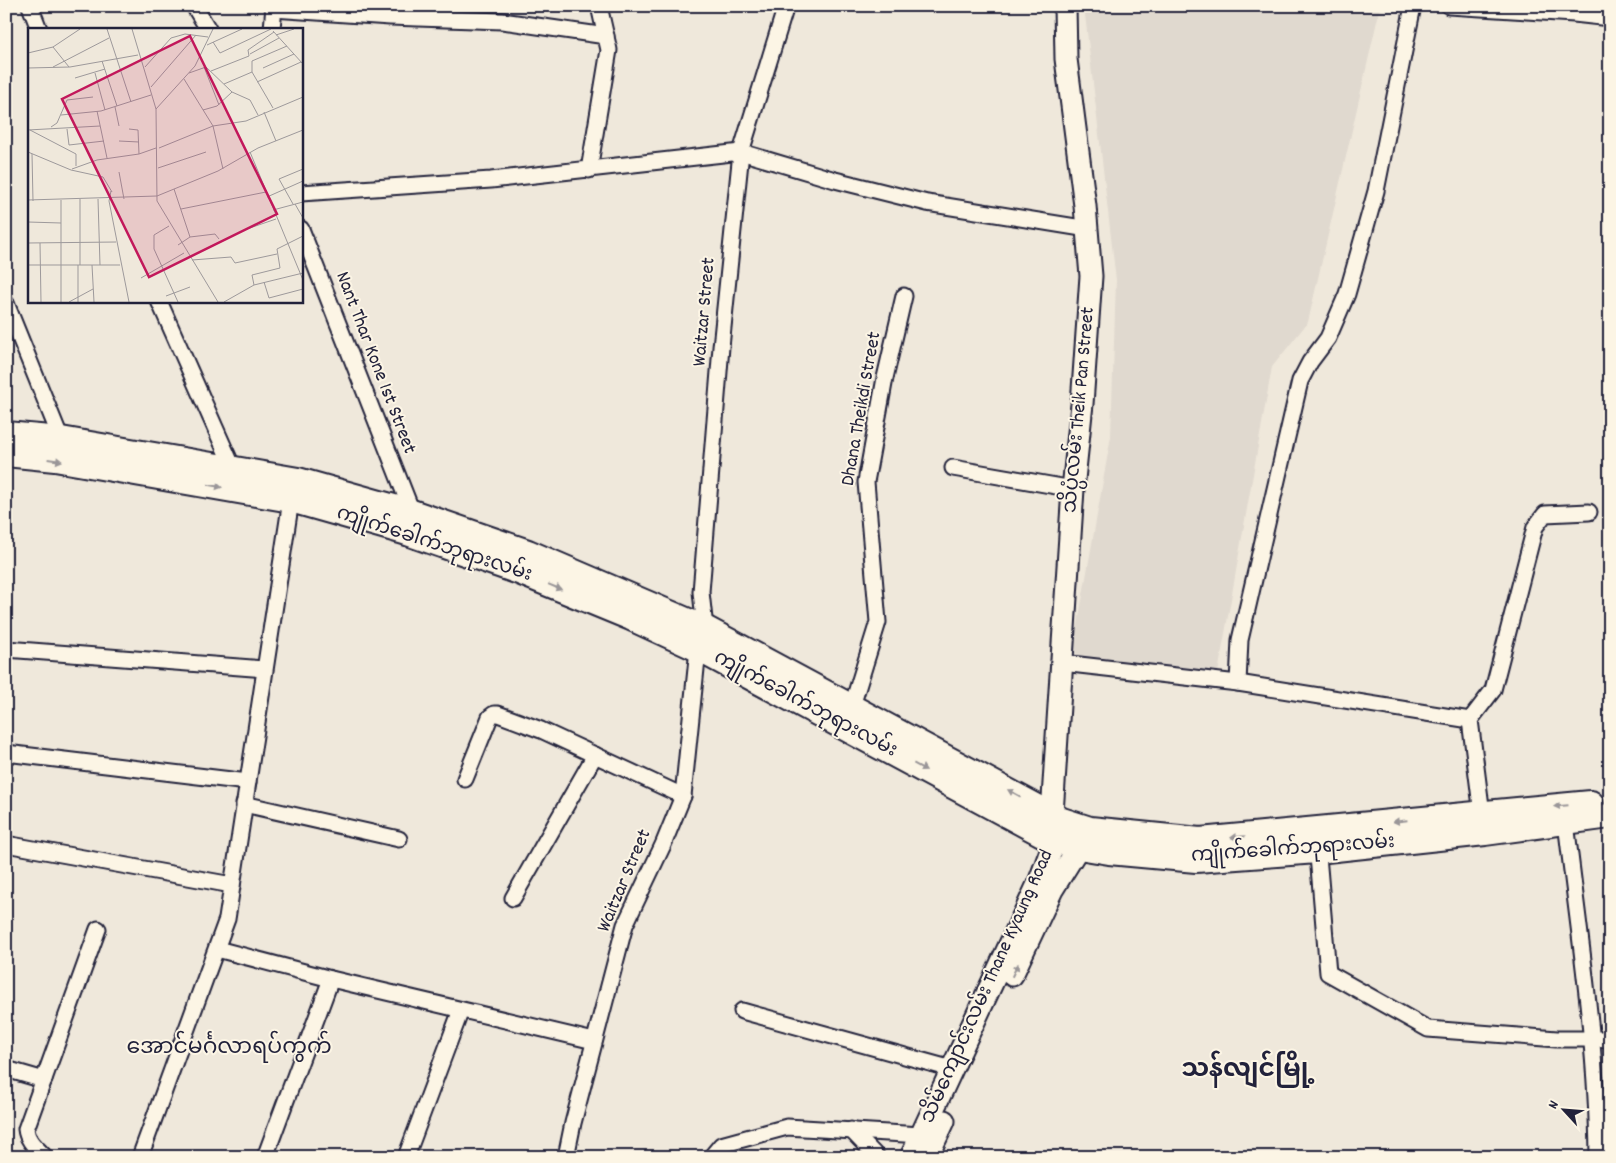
<svg xmlns="http://www.w3.org/2000/svg" width="1616" height="1163" font-family="Dekko,'Noto Sans Myanmar',sans-serif">
<rect width="100%" height="100%" fill="#efe8db"/>
<filter id="ink" filterUnits="userSpaceOnUse"><feTurbulence type="fractalNoise" baseFrequency=".02" numOctaves="2"/><feDisplacementMap in="SourceGraphic" scale="10" xChannelSelector="R" yChannelSelector="G"/><feConvolveMatrix kernelMatrix="1 2 1 2 8 2 1 2 1" color-interpolation-filters="sRGB"/></filter>
<g filter="url(#ink)">
<polygon fill="#e0d9cf" points="1084,6 1348,6 1380,8 1308,322 1272,367 1218,673 1072,657 1111,436 1116,280"/>
<g fill="none" stroke-linecap="round" stroke-linejoin="round">
<g stroke="#22223b" stroke-width="19">
<g id="street">
<polyline points="30,6 39,29"/>
<polyline points="194,6 208,29"/>
<polyline points="1449,6 1574,14 1610,18"/>
<polyline points="273,9 390,17 502,21 606,36"/>
<polyline points="272,29 274,6"/>
<polyline points="589,170 609,50 599,6"/>
<polyline points="301,193 491,180 741,152 835,180 927,203 1088,229"/>
<polyline points="301,229 412,512"/>
<polyline points="159,301 233,468"/>
<polyline points="6,303 61,439"/>
<polyline points="953,468 1073,489"/>
<polyline points="705,628 701,592 721,347 741,152 786,6"/>
<polyline points="6,649 264,669"/>
<polyline points="1062,663 1238,683 1470,720"/>
<polyline points="1238,683 1240,640 1300,381 1310,362 1328,338 1347,294 1376,191 1413,6"/>
<polyline points="852,706 878,622 866,482 885,378 904,296"/>
<polyline points="6,753 248,782"/>
<polyline points="465,779 490,717 494,714 498,714 541,730 683,796"/>
<polyline points="244,804 399,839"/>
<polyline points="1483,822 1470,720 1493,690 1535,527 1545,514 1589,512"/>
<path d="M1566,822c13,111 31,223 32,335"/>
<polyline points="6,844 232,885"/>
<polyline points="1317,844 1328,973 1428,1029 1557,1039 1610,1039"/>
<polyline points="513,898 595,755"/>
<polyline points="217,949 331,979 594,1041"/>
<polyline points="742,1011 952,1069"/>
<polyline points="6,1069 44,1080"/>
<polyline points="851,1130 877,1157"/>
<path d="M45,1157c-8,-9 -18,-16 -19,-28l72,-200"/>
<polyline points="140,1157 227,919 291,500"/>
<polyline points="265,1157 331,979"/>
<polyline points="406,1157 461,1010"/>
<polyline points="566,1157 573,1123 625,925 663,845 683,796 698,649"/>
<polyline points="711,1157 721,1145 787,1127 921,1135"/>
</g>
</g>
<g stroke="#22223b" stroke-width="25">
<g id="secondary">
<polyline points="1012,975 1052,890 1088,832"/>
<polyline points="911,1157 1040,880 1052,848 1052,814 1073,489 1082,404 1091,276 1085,206 1066,59 1065,6"/>
<polyline points="927,1157 944,1121"/>
</g>
</g>
<g stroke="#22223b" stroke-width="28">
<g id="primary">
<polyline points="6,434 61,439 298,480 412,512 528,552 705,628 1062,820 1090,829 1200,840 1591,803"/>
<polyline points="6,454 55,459 291,500 404,532 519,572 631,618 698,649 1053,840 1079,847 1109,852 1196,860 1317,851 1485,833 1610,816"/>
</g>
</g>
<use href="#street" stroke="#fcf5e5" stroke-width="15"/>
<use href="#secondary" stroke="#fcf5e5" stroke-width="21"/>
<use href="#primary" stroke="#fcf5e5" stroke-width="24"/>
</g>
<defs><path id="oneway-solid" d="M-6-.8H1V-3.2L6.5 0L1 3.2V.8H-6Z" transform="scale(1.25)"/></defs>
<g fill="#9a9698">
<use href="#oneway-solid" transform="translate(55 460) rotate(8)"/>
<use href="#oneway-solid" transform="translate(215 486) rotate(10)"/>
<use href="#oneway-solid" transform="translate(555 587) rotate(23)"/>
<use href="#oneway-solid" transform="translate(920 767) rotate(28)"/>
<use href="#oneway-solid" transform="translate(1014 793) rotate(-152)"/>
<use href="#oneway-solid" transform="translate(1561 806) rotate(175)"/>
<use href="#oneway-solid" transform="translate(1400 821) rotate(174)"/>
<use href="#oneway-solid" transform="translate(1238 837) rotate(175)"/>
<use href="#oneway-solid" transform="translate(1015 970) rotate(-65)"/>
</g>
</g>
<g text-anchor="middle" dominant-baseline="central" stroke-width="4" stroke-linejoin="round" paint-order="stroke">
<g font-size="20" fill="#22223b" stroke="#fcf5e5">
<text transform="translate(705 312) rotate(-85)">Waitzar Street</text>
<text transform="translate(375 363) rotate(69)">Nant Thar Kone 1st Street</text>
<text transform="translate(862 409) rotate(-80)">Dhana Theikdi Street</text>
<text transform="translate(1080 410) rotate(-85)">သိပ္ပံလမ်း Theik Pan Street</text>
<text transform="translate(434 545) rotate(18)">ကျိုက်ခေါက်ဘုရားလမ်း</text>
<text transform="translate(805 705) rotate(28)">ကျိုက်ခေါက်ဘုရားလမ်း</text>
<text transform="translate(1293 850) rotate(-4)">ကျိုက်ခေါက်ဘုရားလမ်း</text>
<text transform="translate(625 881) rotate(-67)">Waitzar Street</text>
<text transform="translate(988 987) rotate(-66)">သိမ်ကျောင်းလမ်း Thane Kyaung Road</text>
</g>
<g font-size="22" fill="#22223b" stroke="#fcf5e5">
<text x="229" y="1048">အောင်မင်္ဂလာရပ်ကွက်</text>
</g>
<g font-size="25" font-weight="bold" fill="#22223b" stroke="#fcf5e5">
<text x="1248" y="1071">သန်လျင်မြို့</text>
</g>
</g>
<g transform="translate(28 28)">
<rect width="275" height="275" fill="#efe8db"/>
<path fill="none" stroke="#9d999b" stroke-width="1" d="M79,1l24,73M104,1l24,80 1,92 61,101M245,3l30,33M248,7l18,-6M185,14l7,11 51,-24M179,17l35,-16M25,19l16,20M0,25l25,-6 27,-18M222,26l29,-16M74,33l15,45M25,39l56,-29M117,39l26,-29 14,-4 23,3M176,39l15,38M0,40l42,-1 68,-12M235,40l31,-14M183,43l38,-15 -1,-6 26,-18M224,44v-11l35,-15M67,45l10,37M161,45l17,-6 26,25 18,8 8,15M47,50l30,-9M156,51l29,47 10,43M229,54l44,-20M196,56l28,-12 21,36M123,59l45,-52M87,79l4,19M128,81l39,-43 18,-37M175,82l14,-4 15,-14M69,83l10,47M236,84l12,29M33,87l40,-4 50,-16M23,99l6,-4 10,-23 26,-3M39,101l2,16M101,101l9,1 1,24M0,102l72,-4M2,102l46,24v12M91,113l20,1M41,117l35,-4M131,120l54,-22 33,-5 57,-24M0,124l43,18 32,7 9,15M222,124l53,128M4,126l1,47M130,140l48,-16M44,141l25,-9 42,-6 17,-6M91,144l5,27M146,161l16,48M83,163l-2,10 20,101M129,168l61,-25 40,-23 45,-18M239,169l36,-16M70,171l2,66M0,172l129,-4M265,176l-14,-25 24,-10M267,176l8,14M153,181l85,-17M245,182l30,-8M0,194l33,1M141,198l-15,9v14l24,53M216,202l32,-11M0,215l88,-1M12,215l1,59M150,217l12,-8 25,-3 4,5M164,232l39,-3 4,6 42,-9M0,237h92M50,237v37M52,237v-66M64,237l2,37M113,250l43,-25M236,254l5,16 34,-9M226,257l-2,-10 28,-7 -3,-19 26,-13M138,268l24,-9M33,274v-102M41,274l24,-13M196,274l30,-17 49,-12"/>
<path fill="#c2185b" fill-opacity="0.15" stroke="#c2185b" stroke-width="2.5" d="M162,8l87,178 -128,63 -87,-178z"/>
<rect width="275" height="275" fill="none" stroke="#22223b" stroke-width="2.5"/>
</g>
<rect width="1616" height="1163" fill="none" stroke="#fcf5e5" stroke-width="25"/>
<rect x="12" y="12" width="1591" height="1138" fill="none" stroke="#22223b" stroke-width="2" filter="url(#ink)"/>
<g transform="translate(1564 1110) rotate(296)" stroke="#fcf5e5" stroke-width="4" paint-order="stroke">
<path d="M0-4L9 19L0 12L-9 19Z" fill="#22223b"/>
<text y="-8" font-size="14" font-weight="bold" text-anchor="middle" fill="#22223b">N</text>
</g>
</svg>
